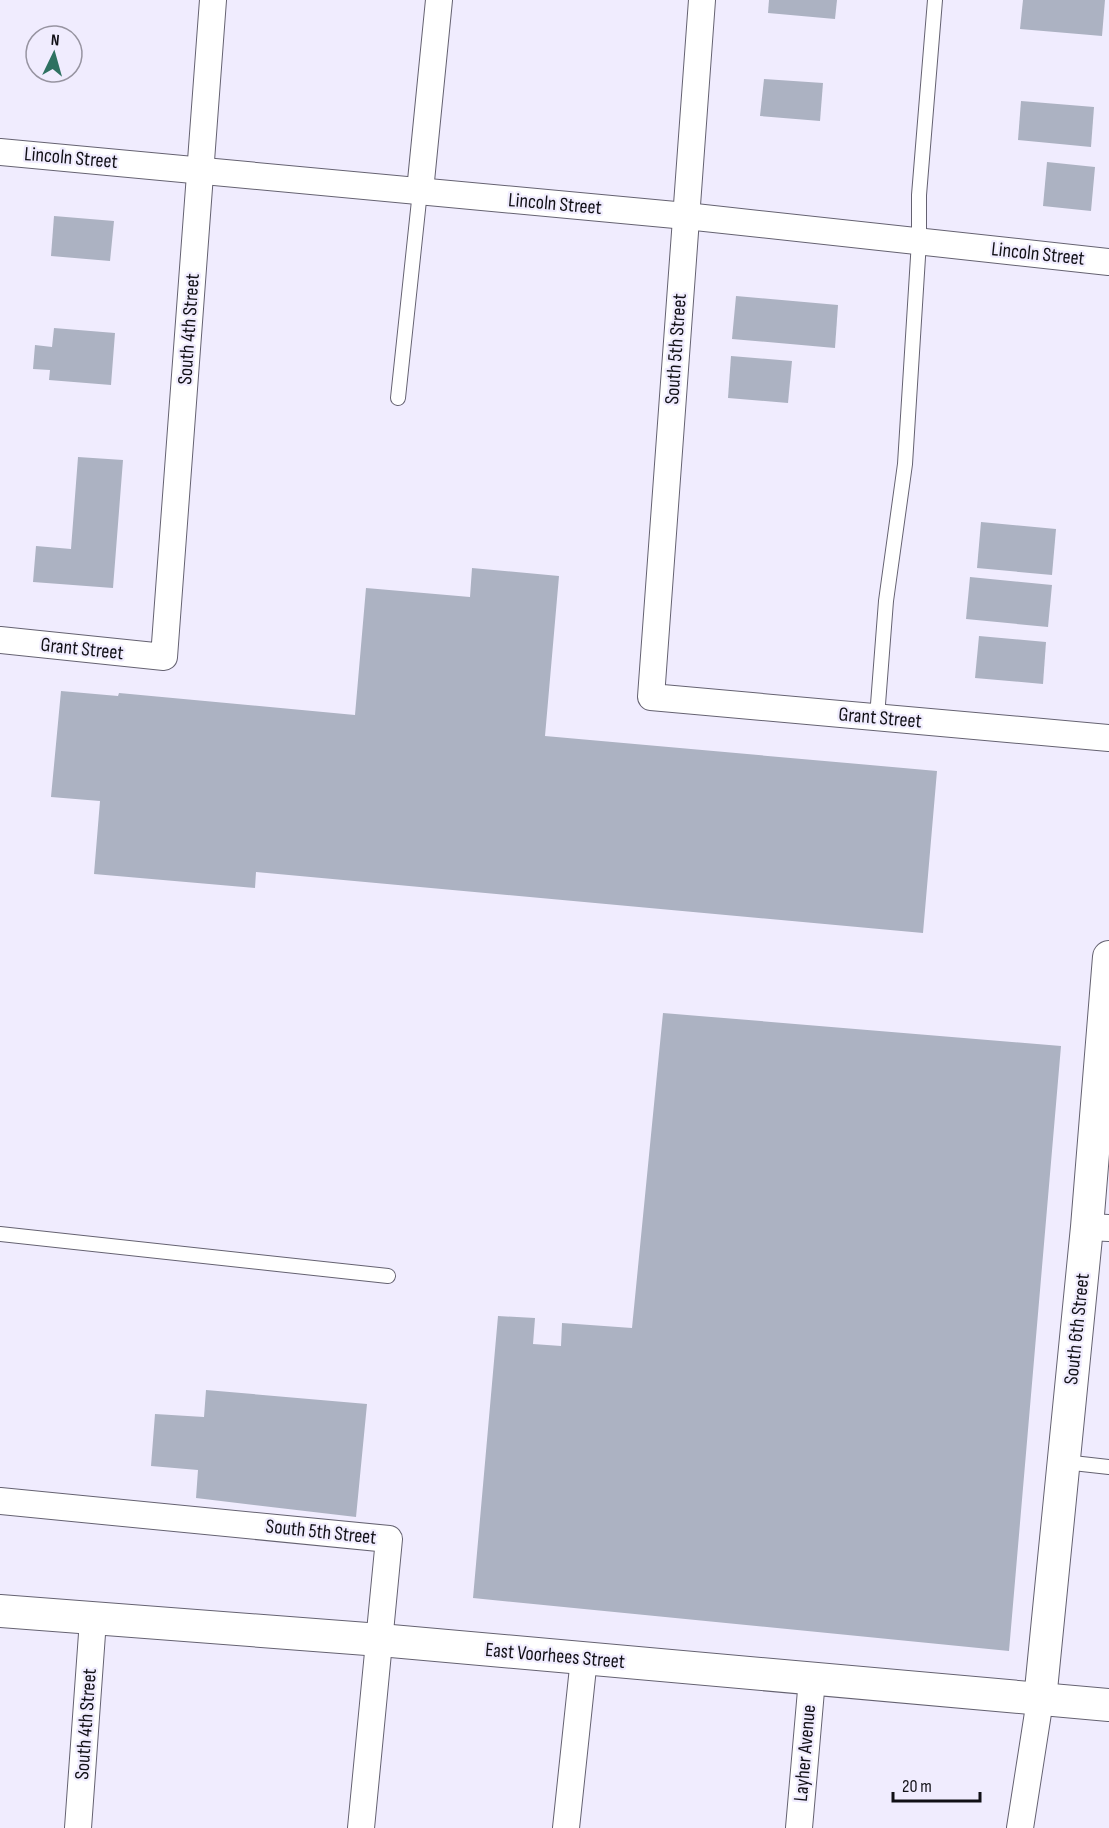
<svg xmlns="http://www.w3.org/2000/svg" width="1109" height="1828" font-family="'Sofia Sans Condensed',sans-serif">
<rect width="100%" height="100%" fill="#f0ecfe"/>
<g fill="#acb2c2">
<polygon points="769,0 837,0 835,19 768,13"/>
<polygon points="1023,0 1105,0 1102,36 1020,29"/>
<polygon points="764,79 823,83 820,121 760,116"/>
<polygon points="1021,101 1094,107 1091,147 1018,140"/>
<polygon points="1047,162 1095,167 1091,211 1043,206"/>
<polygon points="54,216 114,221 110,261 51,256"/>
<polygon points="736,296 838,305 835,348 732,339"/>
<polygon points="54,328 115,333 111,385 49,380 50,370 33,369 35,345 52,347"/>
<polygon points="731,356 792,361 788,403 728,398"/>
<polygon points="78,457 123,460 113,588 33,582 36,546 71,549"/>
<polygon points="981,522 1056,529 1052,575 977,568"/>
<polygon points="472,568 559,576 545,736 937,771 923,933 256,872 255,888 94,874 100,801 51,797 61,691 118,696 119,693 355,715 366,588 470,597"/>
<polygon points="970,577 1052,585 1048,627 966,619"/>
<polygon points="979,636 1046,642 1043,684 975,678"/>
<polygon points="663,1013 1061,1046 1009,1651 473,1598 498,1316 535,1318 533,1344 561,1346 562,1323 632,1328"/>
<polygon points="206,1390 367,1404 356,1517 196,1498 198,1470 151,1466 155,1414 204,1417"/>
</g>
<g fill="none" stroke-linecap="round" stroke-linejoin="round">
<g stroke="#656271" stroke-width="16">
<g id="service">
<polyline points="398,398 420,191"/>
<polyline points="877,717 886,601 905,464 919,241 919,195 935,0"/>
<polyline points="0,1234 388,1276"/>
<polyline points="1064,1462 1109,1467"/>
</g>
</g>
<g stroke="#656271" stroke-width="28">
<g id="minor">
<polyline points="702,0 651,697 1109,738"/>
<polyline points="0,152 686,216 1109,262"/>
<polyline points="420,191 439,0"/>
<polyline points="0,640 164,657 213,0"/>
<polyline points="1087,1227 1109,1228"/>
<polyline points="0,1501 389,1539 361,1828"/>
<polyline points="78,1828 93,1620"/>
<polyline points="566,1828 584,1658"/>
<polyline points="799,1828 812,1679"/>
<polyline points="1020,1828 1040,1700"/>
</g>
</g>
<g stroke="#656271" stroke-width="34">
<g id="tertiary">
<polyline points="0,1611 380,1640 1109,1705"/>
<polyline points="1040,1700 1087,1227 1109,957"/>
</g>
</g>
<use href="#service" stroke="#fff" stroke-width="14"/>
<use href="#minor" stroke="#fff" stroke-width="26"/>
<use href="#tertiary" stroke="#fff" stroke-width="32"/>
</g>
<g text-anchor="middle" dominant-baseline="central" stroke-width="4.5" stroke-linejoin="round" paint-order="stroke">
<g font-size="20" fill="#111016" stroke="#f0ecfe">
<text transform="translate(71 158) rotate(5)">Lincoln Street</text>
<text transform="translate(555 204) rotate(5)">Lincoln Street</text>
<text transform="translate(1038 254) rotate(6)">Lincoln Street</text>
<text transform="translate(189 329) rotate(-86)">South 4th Street</text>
<text transform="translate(676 349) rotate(-86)">South 5th Street</text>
<text transform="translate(82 649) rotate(6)">Grant Street</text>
<text transform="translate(880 718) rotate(5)">Grant Street</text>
<text transform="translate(1077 1329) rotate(-84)">South 6th Street</text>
<text transform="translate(321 1532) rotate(6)">South 5th Street</text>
<text transform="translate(555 1656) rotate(5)">East Voorhees Street</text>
<text transform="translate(86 1724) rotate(-86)">South 4th Street</text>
<text transform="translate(805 1753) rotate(-85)">Layher Avenue</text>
</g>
</g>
<g transform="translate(54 54) rotate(5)"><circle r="28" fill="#f0ecfe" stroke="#9794a1" stroke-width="1.5"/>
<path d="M0-4.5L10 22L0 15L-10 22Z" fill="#2e7161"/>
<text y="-9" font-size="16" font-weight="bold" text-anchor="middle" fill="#111016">N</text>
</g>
<path d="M893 1792v9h87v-9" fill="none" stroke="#111016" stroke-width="3"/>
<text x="902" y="1792" font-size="18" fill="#111016" stroke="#f0ecfe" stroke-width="4.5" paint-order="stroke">20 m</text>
</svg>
